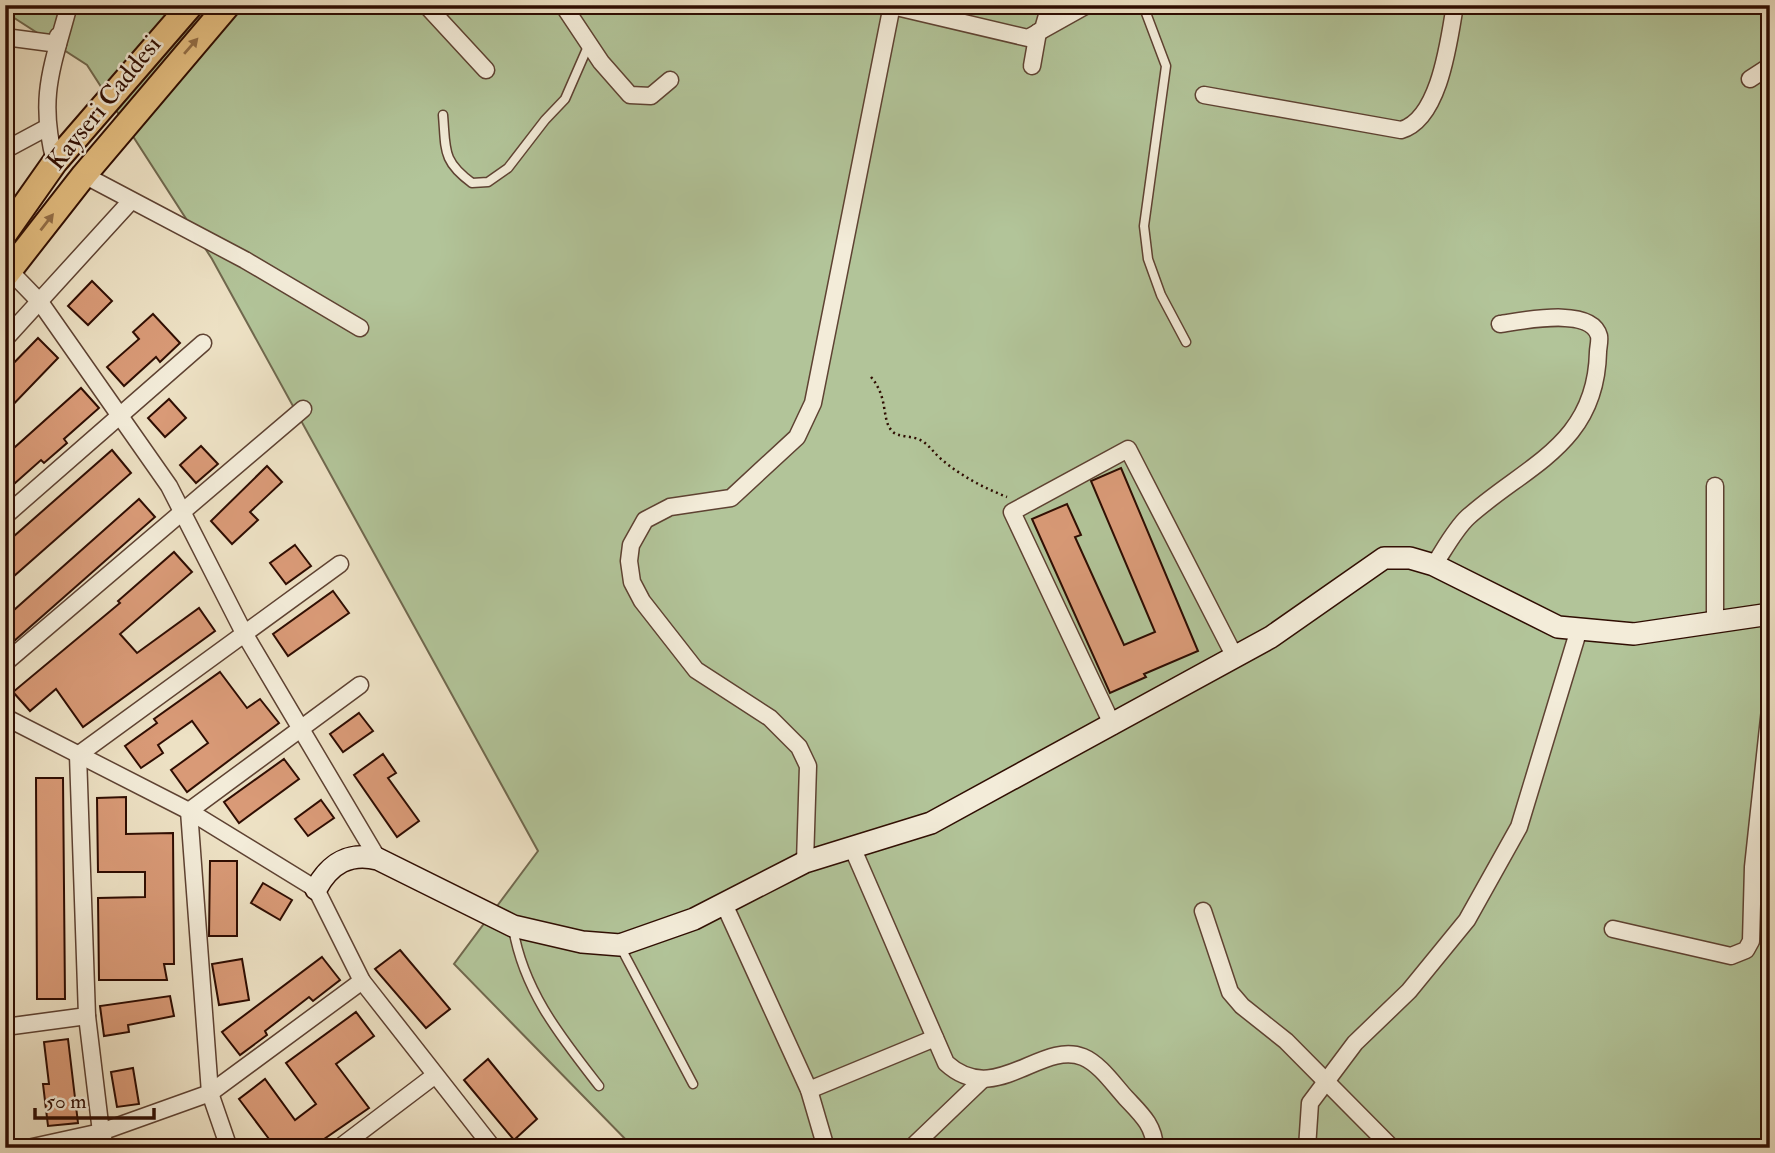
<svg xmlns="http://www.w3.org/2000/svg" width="1775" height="1153" font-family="'IM FELL Double Pica',serif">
<rect width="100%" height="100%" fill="#ede1c4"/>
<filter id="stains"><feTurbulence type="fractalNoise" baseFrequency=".00286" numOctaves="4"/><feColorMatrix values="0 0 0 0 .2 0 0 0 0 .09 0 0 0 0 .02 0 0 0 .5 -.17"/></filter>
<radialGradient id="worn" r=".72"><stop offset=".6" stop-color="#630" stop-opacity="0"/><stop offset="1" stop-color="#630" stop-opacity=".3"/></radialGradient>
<polygon fill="#b2c499" stroke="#70684e" stroke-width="2" points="5,5 1770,5 1770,1148 634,1148 454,964 538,851 212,259 87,65 5,12"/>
<g fill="#d99a77" stroke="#2f0d02" stroke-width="2">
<polygon points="92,281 112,301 88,325 68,306"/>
<polygon points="153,314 180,343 160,362 156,357 124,386 107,367 139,339 133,332"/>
<polygon points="38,338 58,358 5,413 5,372"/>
<polygon points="81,388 99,408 64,439 67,443 44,463 41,460 5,492 5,456"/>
<polygon points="169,399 186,418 165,437 148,418"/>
<polygon points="201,446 218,464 196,483 180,465"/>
<polygon points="112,450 131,473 5,584 5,544"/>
<polygon points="267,466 282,482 250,512 258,520 232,544 211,521"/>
<polygon points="1121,468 1198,651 1144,674 1146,677 1110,693 1032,519 1067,504 1081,535 1075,537 1124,645 1155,632 1091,481"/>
<polygon points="139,499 155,517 5,649 5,618"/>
<polygon points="295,545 311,566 286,584 270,563"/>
<polygon points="174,552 192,572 120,634 137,653 199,608 215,631 83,727 56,689 30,711 13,692 120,603 118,601"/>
<polygon points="333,591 349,613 288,656 273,634"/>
<polygon points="220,672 247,708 260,699 279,723 187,792 171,770 208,743 192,721 158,745 163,753 141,768 125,746 157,723 154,719"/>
<polygon points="359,713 373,731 343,752 330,734"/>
<polygon points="383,754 396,773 388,778 419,821 397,837 354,775"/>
<polygon points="284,759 299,779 239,823 224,802"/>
<polygon points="36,778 63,778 65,999 37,999"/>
<polygon points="126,797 126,834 173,833 174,964 164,964 167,980 99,980 98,898 145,897 145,872 98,872 97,798"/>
<polygon points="321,800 334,818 308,836 295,819"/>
<polygon points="210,861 237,861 237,936 209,936"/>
<polygon points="263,883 292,900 280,920 251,903"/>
<polygon points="400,950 450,1009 426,1028 375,969"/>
<polygon points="322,957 340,980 313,1001 309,997 265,1031 267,1035 240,1055 222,1032"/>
<polygon points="242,959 249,1000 219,1005 212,964"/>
<polygon points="170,996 174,1016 128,1025 129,1032 104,1036 100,1006"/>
<polygon points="356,1012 374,1036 336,1064 369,1108 311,1148 258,1148 269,1139 239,1099 265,1079 295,1120 316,1104 286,1063"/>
<polygon points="68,1039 78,1123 48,1126 43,1084 49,1084 44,1042"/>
<polygon points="488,1059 537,1119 514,1140 464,1080"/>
<polygon points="133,1068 139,1104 117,1107 111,1072"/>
</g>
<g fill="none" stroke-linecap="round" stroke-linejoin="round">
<g stroke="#5e4232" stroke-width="11">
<g id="lane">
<polyline points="1143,5 1166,66 1144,226 1148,259 1161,295 1186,342"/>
<path d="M443,115c3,35 -1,46 29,68l16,-1 20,-14 37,-48 20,-21 24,-55"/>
<path d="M513,928c11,64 48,109 86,158"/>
<polyline points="621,948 693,1084"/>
</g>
</g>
<g stroke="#5e4232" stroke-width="19">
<g id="street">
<polyline points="426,5 486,70"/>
<polyline points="563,5 601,62 630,95 651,96 670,80"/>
<polyline points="892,6 1028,38 1087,5"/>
<polyline points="1043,29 1050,5"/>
<polyline points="5,37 58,44 58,36"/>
<polyline points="1032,66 1038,32"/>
<polyline points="1750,79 1770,66"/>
<path d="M1204,95l197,35c39,-11 48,-90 54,-125"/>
<polyline points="5,150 46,128"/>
<path d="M55,162c-17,-65 -3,-94 14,-157"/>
<polyline points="84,175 245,260 360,328"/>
<polyline points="9,270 40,302 169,486 244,633 378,859"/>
<polyline points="5,339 130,202"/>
<polyline points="1715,486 1715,622"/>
<polyline points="5,516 203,343"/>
<path d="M1434,565c10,-15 21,-36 34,-48 58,-52 128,-72 130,-165 0,-4 2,-11 1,-16 -8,-30 -77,-15 -99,-12"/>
<polyline points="5,663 303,409"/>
<polyline points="5,717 189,811 316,889 362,981 493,1148"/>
<polyline points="1113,726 1012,512 1128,449 1235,657"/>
<polyline points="189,811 210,1093 229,1148"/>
<polyline points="189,811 360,685"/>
<path d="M852,847l94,216c49,45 95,-23 137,-6 17,7 31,28 43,41 15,16 28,27 29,50"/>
<polyline points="805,862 808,766 799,747 770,718 696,670 642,601 632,582 629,561 631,545 645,520 670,507 731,498 797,437 813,403 892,5"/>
<polyline points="724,904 809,1090 826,1148"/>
<polyline points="1203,911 1230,992 1242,1006 1286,1041 1392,1148"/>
<polyline points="1613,929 1731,956 1746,950 1751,941 1753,867 1770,709"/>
<polyline points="87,1016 101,1132 106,1148"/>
<polyline points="5,1027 87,1016 78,755 340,564"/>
<polyline points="809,1090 935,1038"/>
<polyline points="28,1148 101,1132 210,1093 362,981"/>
<polyline points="339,1148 434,1076"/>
<polyline points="911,1148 982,1080"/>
<polyline points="1307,1148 1310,1103 1355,1043 1409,991 1467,920 1519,827 1579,629"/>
</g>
</g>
<g stroke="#2f0d02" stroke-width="24">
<path id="secondary" d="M316,889c14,-26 34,-37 62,-30l135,67 69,16 38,3 74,-26 111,-57 126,-39 340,-186 113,-79h26l24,7 124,62 76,7 136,-20"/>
</g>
<g stroke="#2f0d02" stroke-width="28">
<g id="primary">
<polyline points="5,233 55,162 191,5"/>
<polyline points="5,276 84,175 228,5"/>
</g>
</g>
<path stroke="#2f0d02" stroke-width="2.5" stroke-dasharray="2 3.5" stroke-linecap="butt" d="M871,377c18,21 10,42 21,54 6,7 21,4 30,10 8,5 12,12 19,18 20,17 43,29 66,38"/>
<use href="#lane" stroke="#f3ecd9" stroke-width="8"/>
<use href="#street" stroke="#f3ecd9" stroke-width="16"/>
<use href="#secondary" stroke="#f3ecd9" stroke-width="21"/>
<use href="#primary" stroke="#e6c082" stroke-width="24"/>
</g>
<defs><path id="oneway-solid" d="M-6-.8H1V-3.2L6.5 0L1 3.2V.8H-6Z" transform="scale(1.75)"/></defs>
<g fill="#946f48">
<use href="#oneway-solid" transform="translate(191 46) rotate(-49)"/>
<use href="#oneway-solid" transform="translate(47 222) rotate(-52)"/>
</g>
<g text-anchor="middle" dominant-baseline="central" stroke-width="5" stroke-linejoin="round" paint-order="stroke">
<g font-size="26" fill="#2f0d02" stroke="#f3ecd9">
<text transform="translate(104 103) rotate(-51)">Kayseri Caddesi</text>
</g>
</g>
<rect width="1775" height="1153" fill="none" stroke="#ede1c4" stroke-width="28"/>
<rect x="7" y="7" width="1761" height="1139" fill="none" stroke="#2f0d02" stroke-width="3.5"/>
<rect x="14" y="14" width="1747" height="1125" fill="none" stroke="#2f0d02" stroke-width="2"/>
<path d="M35 1108v10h119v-10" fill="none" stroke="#2f0d02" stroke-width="3.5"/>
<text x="46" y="1108" font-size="21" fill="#2f0d02" stroke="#f3ecd9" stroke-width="5" paint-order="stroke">50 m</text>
<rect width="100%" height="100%" filter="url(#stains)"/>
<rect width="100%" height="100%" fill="url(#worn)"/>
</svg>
